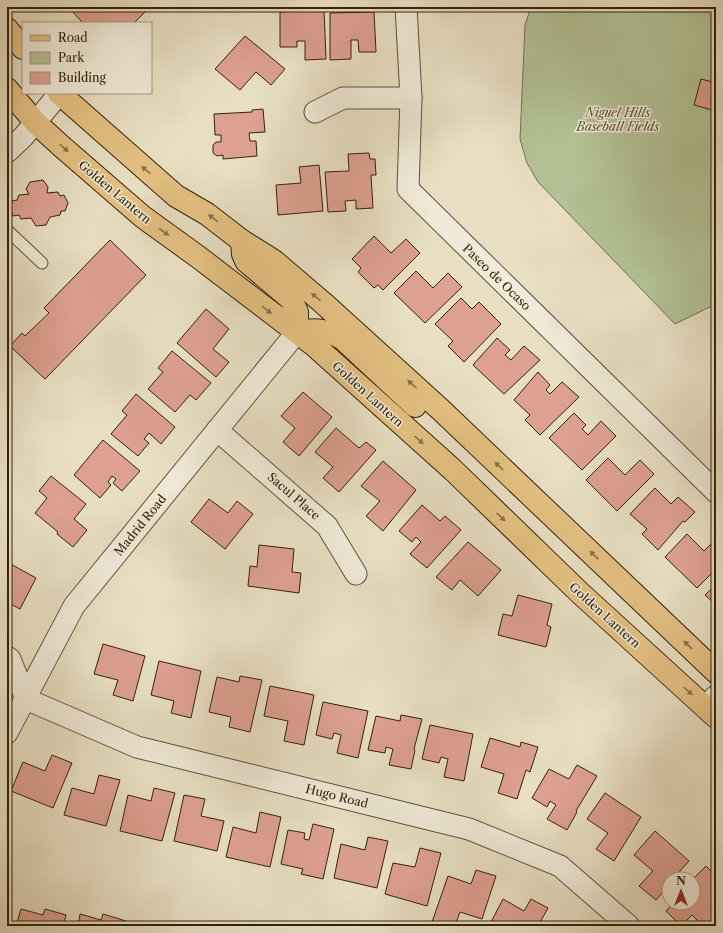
<svg xmlns="http://www.w3.org/2000/svg" width="723" height="933" font-family="'Libre Caslon Text',serif">
<rect width="100%" height="100%" fill="#e8dfc3"/>
<filter id="stains"><feTurbulence type="fractalNoise" baseFrequency=".005" numOctaves="4"/><feColorMatrix values="0 0 0 0 .2 0 0 0 0 .09 0 0 0 0 .02 0 0 0 .5 -.17"/></filter>
<radialGradient id="worn" r=".72"><stop offset=".6" stop-color="#630" stop-opacity="0"/><stop offset="1" stop-color="#630" stop-opacity=".3"/></radialGradient>
<polygon fill="#b3c296" stroke="#737250" points="531,7 716,7 716,304 675,324 538,182 527,163 520,139 525,25"/>
<g fill="#dda091" stroke="#332109">
<polygon points="68,7 146,7 148,9 134,23 83,23"/>
<polygon points="324,10 326,59 305,60 305,41 297,41 297,47 280,47 280,12"/>
<polygon points="374,12 376,52 359,52 358,40 351,40 351,59 330,60 330,13"/>
<polygon points="245,36 285,69 271,85 256,72 240,90 215,69"/>
<polygon points="701,79 716,83 716,111 694,105"/>
<polygon points="263,109 265,132 249,133 250,141 256,141 257,156 223,159 223,155 217,156 213,153 213,145 216,142 221,142 221,135 215,135 214,114 252,112 252,110"/>
<polygon points="369,153 370,159 375,159 376,175 371,175 373,208 356,209 356,200 345,201 346,211 328,212 325,172 349,171 348,154"/>
<polygon points="319,165 323,211 278,215 276,185 301,183 299,167"/>
<polygon points="43,180 48,187 47,193 58,192 60,196 64,195 68,203 65,211 61,211 60,215 50,217 46,225 36,226 31,218 21,219 19,215 13,216 9,208 12,201 17,200 19,195 29,194 26,189 30,182"/>
<polygon points="374,236 391,253 406,239 420,253 383,290 378,285 374,288 358,272 361,268 352,259"/>
<polygon points="110,240 146,275 45,379 10,346 22,333 25,336 49,313 44,308"/>
<polygon points="416,271 433,288 448,273 462,287 425,323 394,293"/>
<polygon points="461,298 472,309 479,302 501,324 464,362 448,346 453,341 435,324"/>
<polygon points="206,309 229,329 213,349 229,362 216,377 177,343"/>
<polygon points="497,338 510,350 505,355 511,360 524,346 540,360 504,394 473,365"/>
<polygon points="172,351 211,383 196,400 190,395 175,412 148,389 163,372 158,368"/>
<polygon points="538,372 550,385 546,390 550,394 562,382 579,397 540,435 525,420 530,415 514,400"/>
<polygon points="303,392 332,417 299,456 283,442 295,428 281,416"/>
<polygon points="136,394 175,427 161,444 149,433 144,439 149,443 138,456 111,434 127,415 122,411"/>
<polygon points="574,413 586,425 582,429 588,435 601,421 616,436 582,470 549,438"/>
<polygon points="336,428 359,448 366,442 376,450 339,492 323,478 333,467 315,452"/>
<polygon points="103,440 140,471 122,491 113,483 116,479 112,476 108,482 111,485 100,498 74,475"/>
<polygon points="608,458 625,475 640,460 654,474 617,511 586,480"/>
<polygon points="383,461 416,490 383,531 366,516 380,501 361,486"/>
<polygon points="51,476 86,504 74,519 87,530 73,547 57,534 58,532 35,513 47,498 39,491"/>
<polygon points="655,488 671,504 678,497 695,512 685,522 683,521 658,550 642,534 647,529 630,514"/>
<polygon points="209,499 228,513 237,501 253,514 225,549 191,522"/>
<polygon points="422,505 440,521 445,516 461,530 427,568 410,554 421,542 416,537 412,542 399,531"/>
<polygon points="687,534 704,551 716,539 716,569 697,588 665,557"/>
<polygon points="468,542 501,570 478,596 460,580 452,590 436,577"/>
<polygon points="259,545 294,549 292,572 301,573 299,593 248,586 250,566 257,567"/>
<polygon points="7,562 36,578 20,609 7,602"/>
<polygon points="716,584 716,605 705,595"/>
<polygon points="518,595 552,604 547,625 551,627 546,647 498,635 503,614 512,616"/>
<polygon points="103,644 145,656 133,701 113,695 118,680 94,674"/>
<polygon points="159,661 201,671 191,718 171,713 174,701 151,695"/>
<polygon points="240,676 262,680 250,732 229,727 231,717 209,712 217,677 239,682"/>
<polygon points="270,686 314,695 304,745 284,741 288,721 264,716"/>
<polygon points="323,702 368,711 358,758 337,753 341,735 334,733 332,739 316,735"/>
<polygon points="401,715 422,719 414,749 415,750 411,769 389,765 393,749 386,747 385,753 368,750 376,716 400,721"/>
<polygon points="430,725 473,734 464,781 444,777 448,759 441,757 439,763 422,759"/>
<polygon points="490,738 520,747 521,742 538,747 530,772 526,770 517,799 498,793 504,774 481,767"/>
<polygon points="52,755 72,763 53,808 11,791 23,762 45,771"/>
<polygon points="577,765 597,776 576,811 577,812 567,830 547,819 556,805 550,801 547,807 532,798 549,769 569,779"/>
<polygon points="99,775 120,780 106,826 64,815 72,788 94,794"/>
<polygon points="154,788 175,793 162,841 120,831 128,795 151,801"/>
<polygon points="605,793 641,817 614,861 596,849 608,833 587,819"/>
<polygon points="184,795 205,799 201,816 224,821 217,851 174,841"/>
<polygon points="260,812 281,817 270,867 226,857 233,827 256,833"/>
<polygon points="313,824 334,829 323,879 301,874 303,869 281,864 288,830 305,833 304,839 309,840"/>
<polygon points="655,831 689,861 673,879 669,879 669,885 656,900 639,886 653,871 634,855"/>
<polygon points="368,837 388,841 377,888 334,878 341,844 365,850"/>
<polygon points="420,848 441,853 427,906 385,894 393,863 415,867"/>
<polygon points="706,866 716,876 716,923 713,926 703,926 692,915 681,926 666,911 673,903 693,903 693,883 695,881 693,879"/>
<polygon points="476,870 496,876 482,919 460,912 455,926 431,925 448,876 471,884"/>
<polygon points="7,893 12,894 7,907"/>
<polygon points="503,899 524,911 531,899 548,908 538,926 489,926"/>
<polygon points="21,909 43,915 45,909 66,915 63,926 16,926"/>
<polygon points="80,914 101,920 103,914 126,921 124,926 78,926"/>
</g>
<g fill="none" stroke-linecap="round" stroke-linejoin="round">
<g stroke="#605038" stroke-width="13">
<polyline id="lane" points="7,230 42,263"/>
</g>
<g stroke="#605038" stroke-width="23">
<g id="street">
<polyline points="406,7 411,98 408,189 716,492"/>
<polyline points="315,112 343,98 411,98"/>
<polyline points="7,152 23,137 59,94"/>
<polyline points="217,430 327,526 356,574"/>
<polyline points="7,657 10,659 26,699 137,747 469,829 560,866 629,926"/>
<polyline points="706,706 716,696"/>
<polyline points="7,733 74,606 297,332"/>
</g>
</g>
<g stroke="#332109" stroke-width="24">
<g id="primary">
<polyline points="7,29 23,48"/>
<polyline points="7,89 35,122 60,145 143,217 197,256 315,346 453,470 580,593 716,717"/>
<polyline points="59,93 176,196 207,214 242,241 274,261 322,302 441,410 716,672"/>
<path d="M242,241l1,13 3,7 45,38 6,13v20c18,-3 30,-3 46,7l72,67"/>
</g>
</g>
<use href="#lane" stroke="#f0ead8" stroke-width="11"/>
<use href="#street" stroke="#f0ead8" stroke-width="21"/>
<use href="#primary" stroke="#e4c082" stroke-width="22"/>
</g>
<defs><path id="oneway-solid" d="M-6-.8H1V-3.2L6.5 0L1 3.2V.8H-6Z"/></defs>
<g fill="#8c7046">
<use href="#oneway-solid" transform="translate(64 148) rotate(42)"/>
<use href="#oneway-solid" transform="translate(146 170) rotate(-139)"/>
<use href="#oneway-solid" transform="translate(213 218) rotate(-142)"/>
<use href="#oneway-solid" transform="translate(164 232) rotate(36)"/>
<use href="#oneway-solid" transform="translate(316 297) rotate(-140)"/>
<use href="#oneway-solid" transform="translate(267 310) rotate(37)"/>
<use href="#oneway-solid" transform="translate(412 384) rotate(-138)"/>
<use href="#oneway-solid" transform="translate(419 440) rotate(42)"/>
<use href="#oneway-solid" transform="translate(499 466) rotate(-136)"/>
<use href="#oneway-solid" transform="translate(501 517) rotate(44)"/>
<use href="#oneway-solid" transform="translate(594 555) rotate(-136)"/>
<use href="#oneway-solid" transform="translate(688 645) rotate(-136)"/>
<use href="#oneway-solid" transform="translate(688 691) rotate(42)"/>
</g>
<g text-anchor="middle" dominant-baseline="central" stroke-width="3" stroke-linejoin="round" paint-order="stroke">
<g font-size="12" font-style="italic" fill="#595133" stroke="#f0ead8">
<text x="618" y="112">Niguel Hills<tspan x="618" dy="14">Baseball Fields</tspan></text>
</g>
<g font-size="12" fill="#332109" stroke="#f0ead8">
<text transform="translate(115 192) rotate(40)">Golden Lantern</text>
<text transform="translate(497 277) rotate(44)">Paseo de Ocaso</text>
<text transform="translate(368 394) rotate(42)">Golden Lantern</text>
<text transform="translate(294 496) rotate(41)">Sacul Place</text>
<text transform="translate(140 525) rotate(-51)">Madrid Road</text>
<text transform="translate(605 615) rotate(42)">Golden Lantern</text>
<text transform="translate(337 796) rotate(14)">Hugo Road</text>
</g>
</g>
<rect width="723" height="933" fill="none" stroke="#e8dfc3" stroke-width="24"/>
<rect x="8" y="8" width="707" height="917" fill="none" stroke="#332109" stroke-width="2"/>
<rect x="12" y="12" width="699" height="909" fill="none" stroke="#332109"/>
<rect x="22" y="22" width="130" height="72" fill="#f0ead8" stroke="#a49a85"/>
<rect x="30" y="35" width="20" height="6" fill="#e4c082" stroke="#a49a85"/>
<text x="58" y="42" font-size="12" fill="#332109">Road</text>
<rect x="30" y="52" width="20" height="12" fill="#b3c296" stroke="#a49a85"/>
<text x="58" y="62" font-size="12" fill="#332109">Park</text>
<rect x="30" y="72" width="20" height="12" fill="#dda091" stroke="#a49a85"/>
<text x="58" y="82" font-size="12" fill="#332109">Building</text>
<g transform="translate(681 891)"><circle r="19" fill="#f0ead8" stroke="#a49a85"/>
<path d="M0-3L7 15L0 10L-7 15Z" fill="#8f2418"/>
<text y="-6" font-size="11" font-weight="bold" text-anchor="middle" fill="#332109">N</text>
</g>
<rect width="100%" height="100%" filter="url(#stains)"/>
<rect width="100%" height="100%" fill="url(#worn)"/>
</svg>
